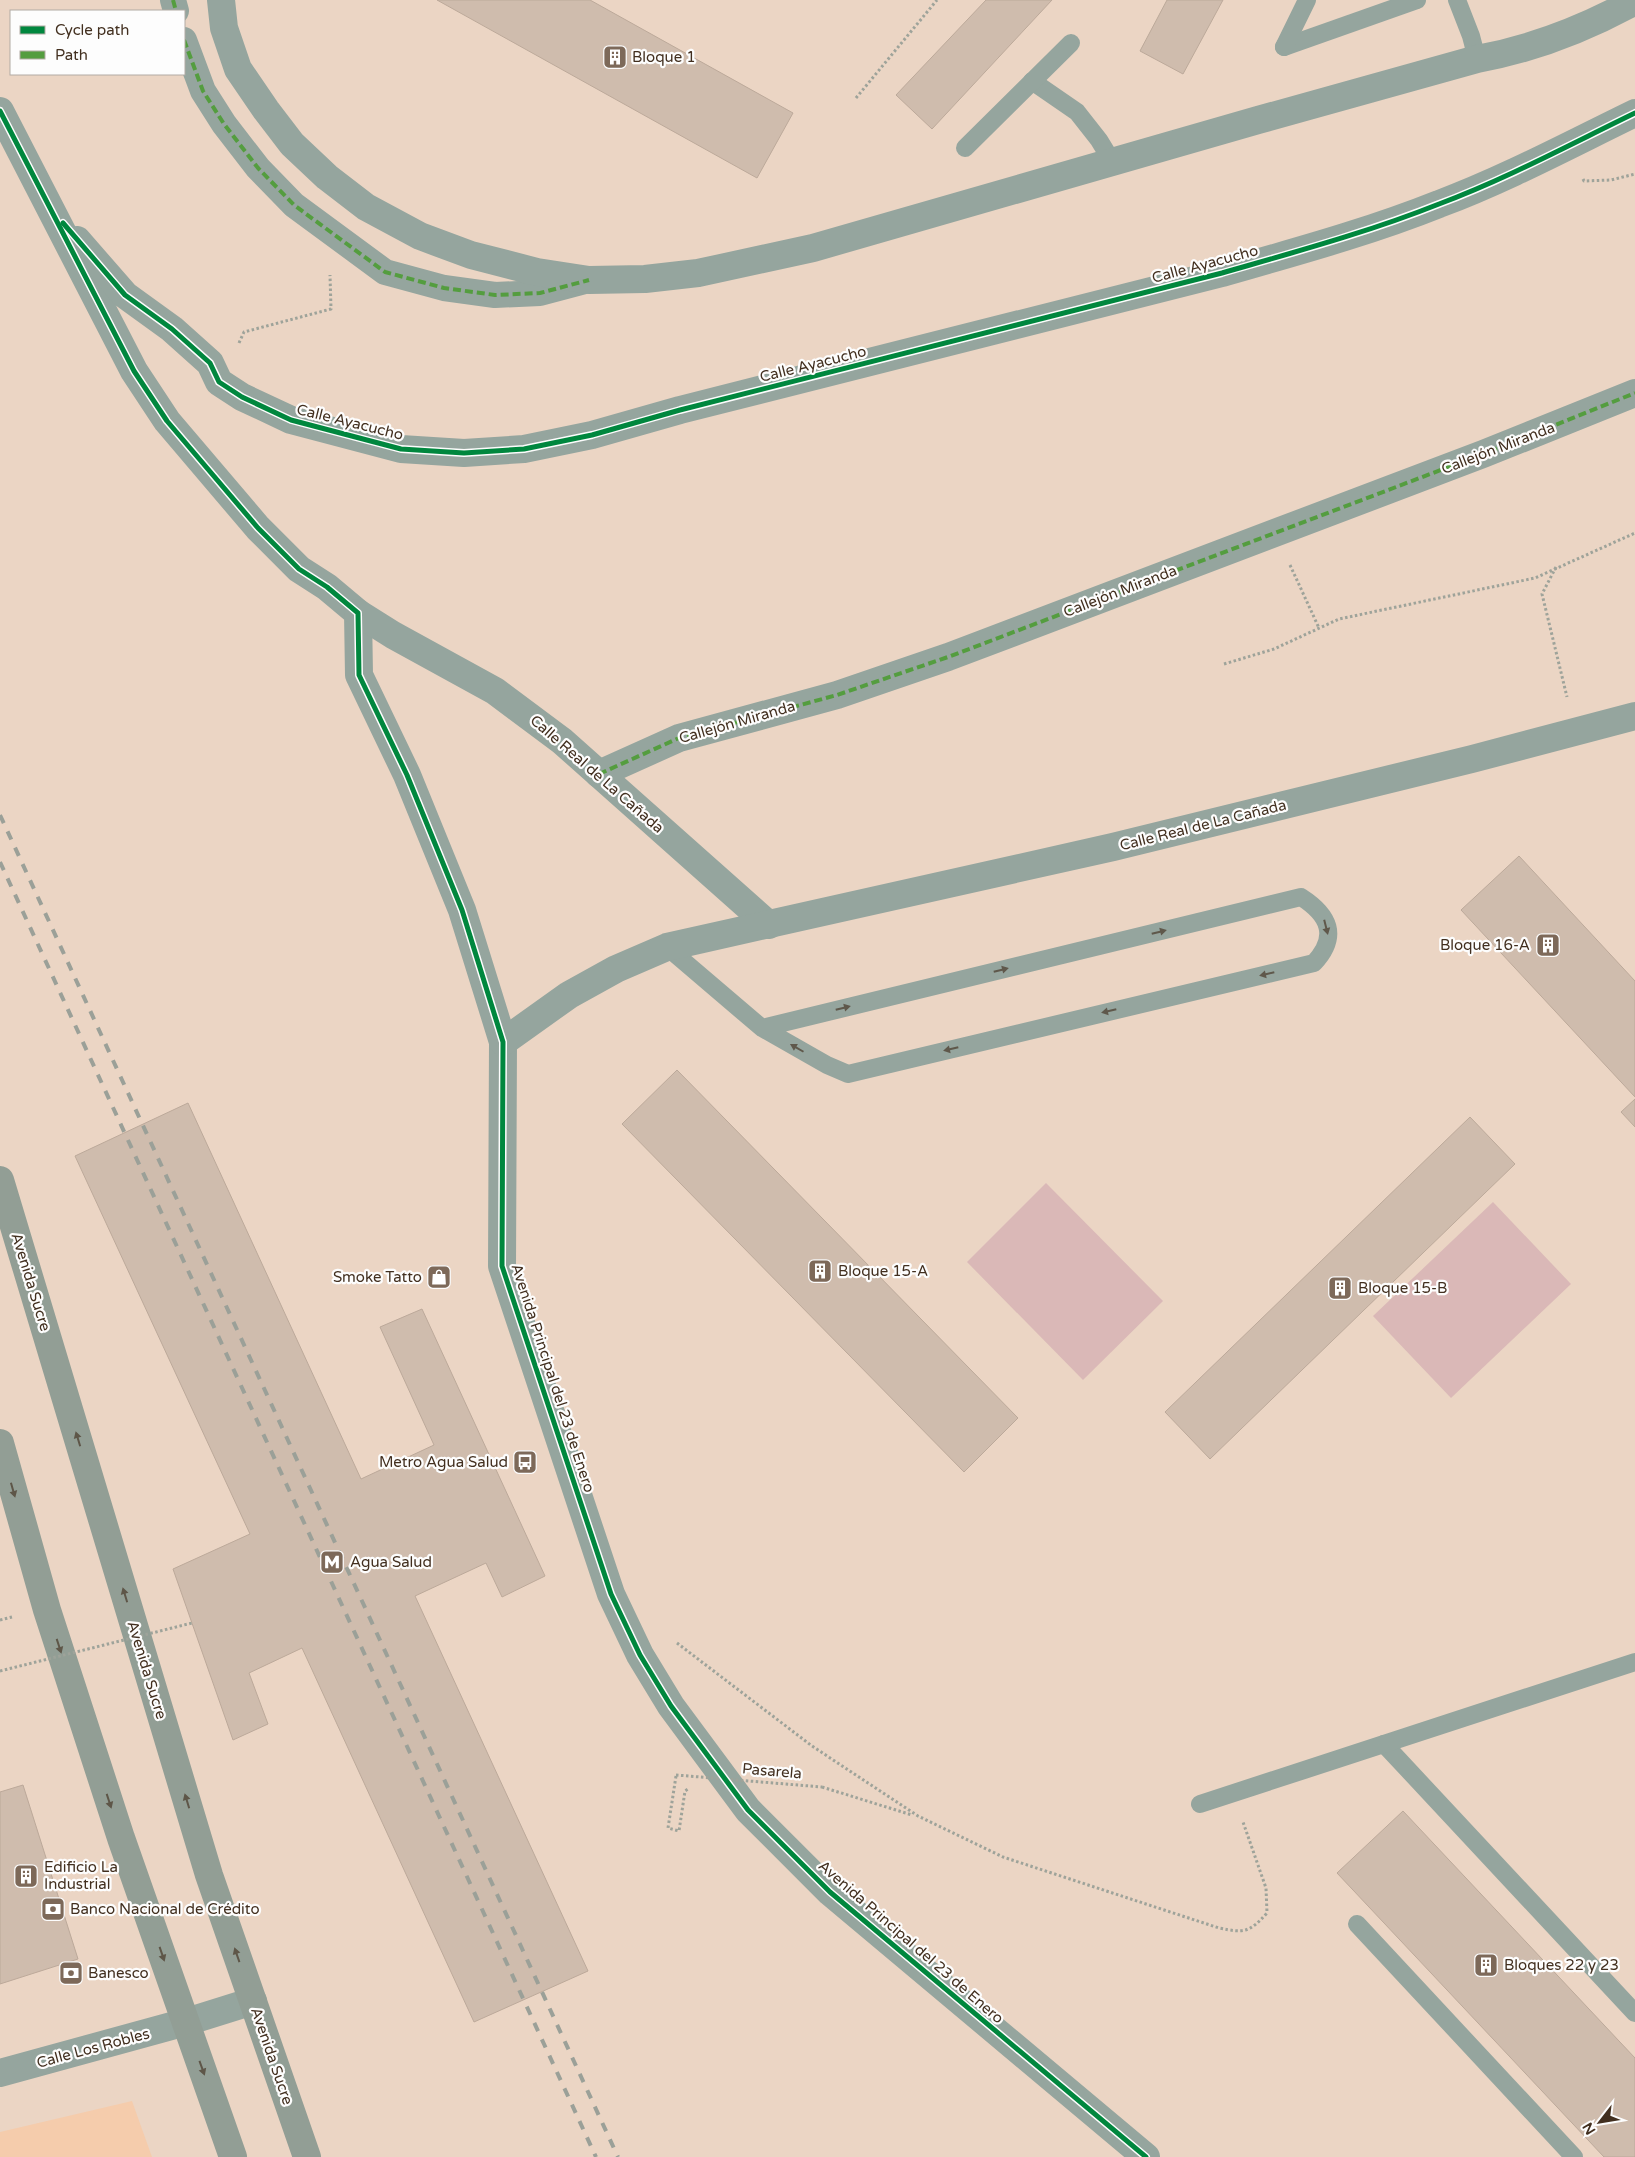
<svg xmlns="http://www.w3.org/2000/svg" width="1635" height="2157" font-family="'Varela Round',sans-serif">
<rect width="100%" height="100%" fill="#ebd5c4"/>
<polygon fill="#f5ccac" points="132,2101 152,2157 0,2157 0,2132"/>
<g fill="#dab8b7">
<polygon points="1046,1183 1163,1301 1083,1380 967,1262"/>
<polygon points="1493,1202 1571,1284 1451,1398 1373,1316"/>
</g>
<g fill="#cfbcad" stroke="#bca99a">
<polygon points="437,0 590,0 793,113 757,178"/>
<polygon points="986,0 1052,0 932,129 896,95"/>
<polygon points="1167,0 1223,0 1183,74 1140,51"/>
<polygon points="1519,856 1635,981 1635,1097 1461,910"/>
<polygon points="677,1070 1018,1418 964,1472 622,1124"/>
<polygon points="1635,1099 1635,1127 1621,1112"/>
<polygon points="188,1103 361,1479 434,1445 380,1327 422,1309 545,1576 502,1597 486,1563 415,1596 588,1971 474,2022 302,1648 249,1673 268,1724 233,1740 173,1569 250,1534 75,1156"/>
<polygon points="1470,1117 1515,1164 1210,1459 1165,1412"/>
<polygon points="23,1785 78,1959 0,1984 0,1792"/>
<polygon points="1403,1811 1635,2058 1635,2157 1604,2157 1337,1873"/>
</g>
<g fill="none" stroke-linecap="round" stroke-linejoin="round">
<g stroke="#9ea39a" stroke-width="3" stroke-dasharray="2.5 2.5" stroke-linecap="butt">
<polyline points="856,98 937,0"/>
<polyline points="1583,179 1584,181 1611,180 1635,174"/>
<polyline points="239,343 244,332 331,309 330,275"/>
<polyline points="1290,565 1319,628"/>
<polyline points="1556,567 1542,594 1567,697"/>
<polyline points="1224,664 1274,649 1339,619 1535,578 1635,533"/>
<polyline points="0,1620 12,1617"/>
<path d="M677,1643l135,103 106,70 85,41 216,71c25,5 30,5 48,-15l-1,-25 -23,-66"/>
<polyline points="676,1776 668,1828 679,1831 685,1791 688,1789"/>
<polyline points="822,1787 912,1815"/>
</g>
<g stroke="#95a59e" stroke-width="18">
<polyline points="1457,0 1471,36 1477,59"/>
<polyline points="1284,47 1417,0"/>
<polyline points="1284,47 1307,0"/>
<polyline points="1032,81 1077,112 1099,140 1113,163"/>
<polyline points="965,148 1071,43"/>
<path d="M667,947l95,81 65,37 21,9 466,-111c25,-27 15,-48 -13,-66l-539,131"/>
<polyline points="1384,1744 1635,2013"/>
<polyline points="1200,1804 1635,1662"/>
<polyline points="1357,1924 1574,2157"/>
</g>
<g stroke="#95a59e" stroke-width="26">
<polyline points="173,0 176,11"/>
<polyline points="184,40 203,91 224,124 258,168 294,205 385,272 444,288 495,295 540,293 589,280"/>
</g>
<g stroke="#95a59e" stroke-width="28">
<path d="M221,0l3,28 14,41 28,41 26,34 35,33 39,30 54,29 51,19 66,17 52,8 56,-1 53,-6 115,-25 445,-128 219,-61c55,-10 109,-31 158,-58"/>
<polyline points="0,111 134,371 167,421 258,528 299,569 327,587 358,613 359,675 407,775 462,910 503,1042 502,1266 611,1594 640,1655 671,1706 748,1810 830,1892 1146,2157"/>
<path d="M77,240l48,55 47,34 38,34 9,19 23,15 49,23 110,29 63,4 60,-4 68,-14 88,-25 542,-137c73,-21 147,-41 217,-69 67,-25 132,-60 196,-91"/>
<polyline points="358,613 393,635 495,691 562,741 769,925"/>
<polyline points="599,774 679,738 837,695 948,657 1483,454 1635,393"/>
<polyline points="503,1042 569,995 616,969 667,947 1113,847 1472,759 1635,716"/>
<polyline points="0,2073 186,2022 253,2001"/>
</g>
<g stroke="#929e95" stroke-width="28">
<polyline points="0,1180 209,1875 307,2157"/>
<polyline points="0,1443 47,1610 121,1838 233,2157"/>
</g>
<g stroke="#9ba098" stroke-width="4" stroke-dasharray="9 9" stroke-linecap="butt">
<polyline points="0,815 618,2157"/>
<polyline points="0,862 596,2157"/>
</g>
<g stroke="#9ea39a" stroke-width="3" stroke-dasharray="2.5 2.5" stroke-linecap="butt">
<polyline points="0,1671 192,1623"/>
<polyline points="676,1775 822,1787"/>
</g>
<g stroke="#549d3f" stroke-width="4" stroke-dasharray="8 4" stroke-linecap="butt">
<polyline points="173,0 176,11"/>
<polyline points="184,40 203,91 224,124 258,168 294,205 385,272 444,288 495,295 540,293 589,280"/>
<polyline points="599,774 679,738 837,695 948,657 1483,454 1635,393"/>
</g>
<g stroke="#fdfdfd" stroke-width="8">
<g id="cycleway">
<polyline points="0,111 134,371 167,421 258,528 299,569 327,587 358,613 359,675 407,775 462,910 503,1042 502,1266 611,1594 640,1655 671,1706 748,1810 830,1892 1146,2157"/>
<path d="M63,223l62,72 47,34 38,34 9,19 23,15 49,23 110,29 63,4 60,-4 68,-14 88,-25 542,-137c73,-21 147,-41 217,-69 67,-25 132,-60 196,-91"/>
</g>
</g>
<use href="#cycleway" stroke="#00873e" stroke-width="5"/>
</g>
<defs><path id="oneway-solid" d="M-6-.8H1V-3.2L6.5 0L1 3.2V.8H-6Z" transform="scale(1.25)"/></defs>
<g fill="#5f584b">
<use href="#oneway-solid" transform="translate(1326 927) rotate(76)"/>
<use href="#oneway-solid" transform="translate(1159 932) rotate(-14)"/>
<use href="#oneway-solid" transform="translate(1001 970) rotate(-14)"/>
<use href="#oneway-solid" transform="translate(1267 974) rotate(167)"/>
<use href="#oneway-solid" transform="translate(843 1008) rotate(-14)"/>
<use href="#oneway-solid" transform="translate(1109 1011) rotate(167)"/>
<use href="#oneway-solid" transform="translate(797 1048) rotate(-150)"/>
<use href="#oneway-solid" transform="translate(951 1049) rotate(167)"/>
</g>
<g fill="#5e5648">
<use href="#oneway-solid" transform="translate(78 1439) rotate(-107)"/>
<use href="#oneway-solid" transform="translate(13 1490) rotate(74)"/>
<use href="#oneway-solid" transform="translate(125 1595) rotate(-107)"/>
<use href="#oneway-solid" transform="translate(59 1646) rotate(72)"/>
<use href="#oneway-solid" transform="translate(109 1801) rotate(72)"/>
<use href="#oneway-solid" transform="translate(187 1801) rotate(-107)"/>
<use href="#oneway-solid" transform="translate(162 1954) rotate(71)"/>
<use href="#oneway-solid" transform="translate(237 1955) rotate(-109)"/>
<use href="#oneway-solid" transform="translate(202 2068) rotate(70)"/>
</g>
<defs>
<g id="building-square" transform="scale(1.25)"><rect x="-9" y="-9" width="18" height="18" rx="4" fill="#7d6959" stroke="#fdfdfd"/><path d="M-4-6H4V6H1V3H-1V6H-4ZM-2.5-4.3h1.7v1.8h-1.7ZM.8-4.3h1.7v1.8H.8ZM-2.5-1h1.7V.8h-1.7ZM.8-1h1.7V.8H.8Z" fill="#fff"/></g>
<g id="shop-square" transform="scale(1.25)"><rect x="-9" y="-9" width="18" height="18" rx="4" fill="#7d6959" stroke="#fdfdfd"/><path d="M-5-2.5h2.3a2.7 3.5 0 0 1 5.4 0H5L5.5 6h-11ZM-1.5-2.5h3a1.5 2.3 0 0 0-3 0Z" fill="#fff"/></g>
<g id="bus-square" transform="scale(1.25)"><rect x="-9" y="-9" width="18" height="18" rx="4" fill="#7d6959" stroke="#fdfdfd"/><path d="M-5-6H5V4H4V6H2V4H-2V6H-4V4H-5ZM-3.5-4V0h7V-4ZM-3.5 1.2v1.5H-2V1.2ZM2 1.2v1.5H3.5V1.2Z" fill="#fff"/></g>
<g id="metro-square" transform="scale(1.25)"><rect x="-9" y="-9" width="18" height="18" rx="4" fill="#7d6959" stroke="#fdfdfd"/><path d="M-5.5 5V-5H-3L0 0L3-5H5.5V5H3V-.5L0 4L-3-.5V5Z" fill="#fff"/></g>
<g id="bank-square" transform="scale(1.25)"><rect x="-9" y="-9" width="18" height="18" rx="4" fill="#7d6959" stroke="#fdfdfd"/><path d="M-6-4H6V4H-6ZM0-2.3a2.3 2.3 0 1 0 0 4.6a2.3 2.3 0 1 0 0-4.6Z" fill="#fff"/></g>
</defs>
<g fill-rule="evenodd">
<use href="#building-square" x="615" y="57"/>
<use href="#building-square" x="1548" y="945"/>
<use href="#building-square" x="820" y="1271"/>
<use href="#shop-square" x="439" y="1277"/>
<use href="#building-square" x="1340" y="1288"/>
<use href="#bus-square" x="525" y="1462"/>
<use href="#metro-square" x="332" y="1562"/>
<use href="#building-square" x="26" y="1876"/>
<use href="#bank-square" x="53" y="1909"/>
<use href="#building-square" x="1486" y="1965"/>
<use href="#bank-square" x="71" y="1973"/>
</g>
<g text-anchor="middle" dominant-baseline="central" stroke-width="4.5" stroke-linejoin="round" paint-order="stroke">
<g font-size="15" fill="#422f1f" stroke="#fdfdfd" text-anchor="start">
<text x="632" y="57">Bloque 1</text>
<text x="1530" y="945" text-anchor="end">Bloque 16-A</text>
<text x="838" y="1271">Bloque 15-A</text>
<text x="422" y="1277" text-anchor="end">Smoke Tatto</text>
<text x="1358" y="1288">Bloque 15-B</text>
<text x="508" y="1462" text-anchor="end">Metro Agua Salud</text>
<text x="350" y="1562">Agua Salud</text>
<text x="44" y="1867">Edificio La<tspan x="44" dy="17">Industrial</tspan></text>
<text x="70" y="1909">Banco Nacional de Crédito</text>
<text x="1504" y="1965">Bloques 22 y 23</text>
<text x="88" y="1973">Banesco</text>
</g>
<g font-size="15" fill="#422f1f" stroke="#fdfdfd">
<text transform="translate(1205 264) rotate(-15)">Calle Ayacucho</text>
<text transform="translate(813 364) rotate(-14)">Calle Ayacucho</text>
<text transform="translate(350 422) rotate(14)">Calle Ayacucho</text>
<text transform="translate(1498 448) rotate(-21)">Callejón Miranda</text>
<text transform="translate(1120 591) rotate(-21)">Callejón Miranda</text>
<text transform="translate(737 722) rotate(-16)">Callejón Miranda</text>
<text transform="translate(597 774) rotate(41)">Calle Real de La Cañada</text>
<text transform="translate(1203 825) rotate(-14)">Calle Real de La Cañada</text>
<text transform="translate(31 1282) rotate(73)">Avenida Sucre</text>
<text transform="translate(553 1378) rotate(72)">Avenida Principal del 23 de Enero</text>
<text transform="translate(147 1670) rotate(73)">Avenida Sucre</text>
<text transform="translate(772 1771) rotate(5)">Pasarela</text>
<text transform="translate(911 1942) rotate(41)">Avenida Principal del 23 de Enero</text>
<text transform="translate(93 2048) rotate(-15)">Calle Los Robles</text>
<text transform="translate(272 2056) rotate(71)">Avenida Sucre</text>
</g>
</g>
<rect x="10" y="10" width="175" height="65" fill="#fdfdfd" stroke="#b2aba4"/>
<rect x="20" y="26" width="25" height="8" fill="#00873e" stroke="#b2aba4"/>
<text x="55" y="35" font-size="15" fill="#422f1f">Cycle path</text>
<rect x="20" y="51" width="25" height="8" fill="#549d3f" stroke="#b2aba4"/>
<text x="55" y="60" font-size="15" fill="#422f1f">Path</text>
<g transform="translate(1600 2122) rotate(239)" stroke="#fdfdfd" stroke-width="4" paint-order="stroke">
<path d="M0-4L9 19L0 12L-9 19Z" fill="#422f1f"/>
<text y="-8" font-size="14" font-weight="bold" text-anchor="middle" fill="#422f1f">N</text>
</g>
</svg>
